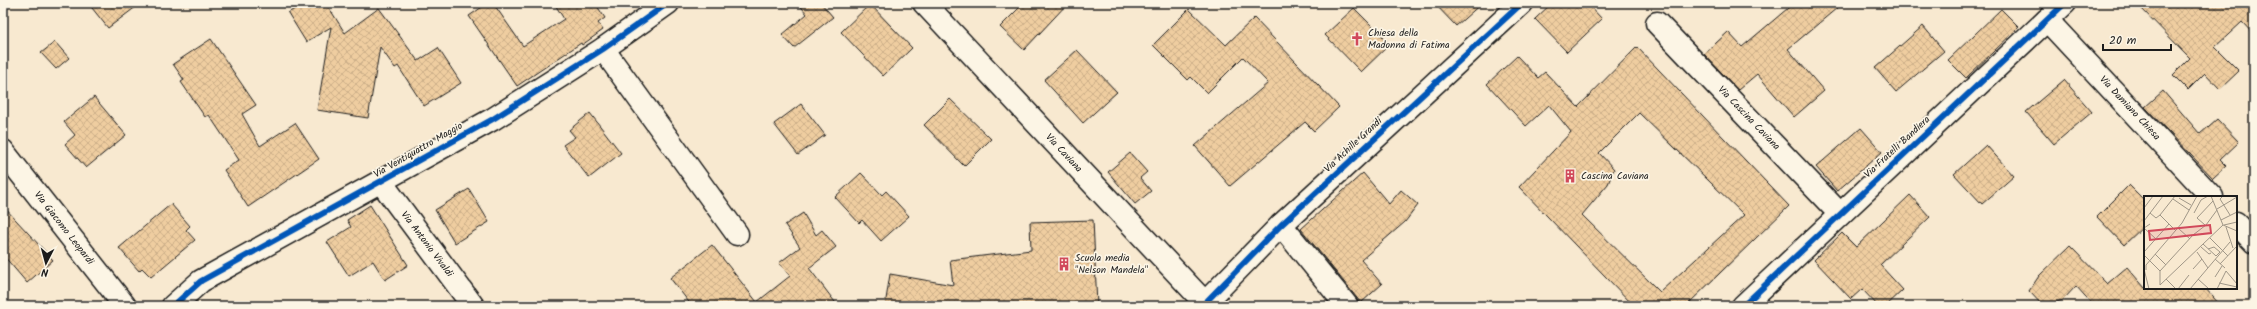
<svg xmlns="http://www.w3.org/2000/svg" width="2257" height="309" font-family="Kalam,sans-serif">
<defs>
<pattern id="building-cross-hatch" width="8" height="8" patternUnits="userSpaceOnUse"><rect width="8" height="8" fill="#efcda0"/><path d="M0 0l8 8M0 8l8-8" fill="none" stroke="#ccaf89"/></pattern>
</defs>
<rect width="100%" height="100%" fill="#f8e9d0"/>
<filter id="ink" filterUnits="userSpaceOnUse"><feTurbulence type="fractalNoise" baseFrequency=".025" numOctaves="2"/><feDisplacementMap in="SourceGraphic" scale="8" xChannelSelector="R" yChannelSelector="G"/><feConvolveMatrix kernelMatrix="1 2 1 2 8 2 1 2 1" color-interpolation-filters="sRGB"/></filter>
<g filter="url(#ink)">
<g fill="url(#building-cross-hatch)" stroke="#1c1c1c" fill-rule="evenodd">
<polygon points="88,3 141,3 108,28"/>
<polygon points="304,3 326,3 345,33 379,8 418,61 438,48 461,83 424,106 398,66 395,68 380,47 368,118 317,110 331,27 306,42 288,13"/>
<polygon points="488,3 493,3 523,46 564,19 554,3 595,3 605,18 598,23 603,30 582,45 581,43 517,86 469,16"/>
<polygon points="798,3 821,3 833,17 794,48 782,35 807,14"/>
<polygon points="1024,3 1068,3 1024,50 1000,27"/>
<polygon points="1434,3 1482,3 1456,26"/>
<polygon points="1552,3 1587,3 1602,19 1567,52 1535,19"/>
<polygon points="1794,3 1843,3 1788,49 1824,91 1794,117 1757,74 1738,90 1704,54 1728,32 1742,47"/>
<polygon points="2136,3 2254,3 2254,35 2242,22 2215,47 2239,71 2220,89 2205,73 2188,90 2173,75 2190,58"/>
<polygon points="870,4 912,48 883,76 841,32"/>
<polygon points="1354,8 1390,44 1361,72 1325,35"/>
<polygon points="1189,9 1226,45 1254,18 1339,107 1314,131 1305,122 1230,186 1195,146 1268,83 1243,57 1207,93 1191,77 1188,80 1153,45"/>
<polygon points="2001,9 2019,27 1966,78 1948,60"/>
<polygon points="1923,26 1944,51 1896,92 1875,68"/>
<polygon points="211,39 256,105 242,114 260,146 295,123 319,159 248,207 224,170 239,160 209,115 205,117 181,82 184,80 173,64"/>
<polygon points="55,42 69,58 56,69 41,53"/>
<path d="M1637,47l152,159 -103,100h-52l-115,-119 52,-55 -22,-27 -23,21 -39,-42 30,-28 21,22 7,-6 33,35zM1639,113l105,102 -84,77 -78,-77 26,-31 6,-15 -15,-16z"/>
<polygon points="1077,50 1117,92 1083,123 1044,80"/>
<polygon points="2064,80 2092,112 2054,144 2026,112"/>
<polygon points="2163,91 2200,134 2217,119 2239,142 2220,160 2226,166 2213,178 2145,107"/>
<polygon points="94,97 126,135 86,168 65,144 75,135 64,122"/>
<polygon points="950,99 991,139 964,166 924,125"/>
<polygon points="801,104 825,135 798,155 774,124"/>
<polygon points="590,113 621,153 589,178 563,145 575,137 569,130"/>
<polygon points="1861,128 1882,152 1837,191 1816,167"/>
<polygon points="1986,145 2014,176 1982,204 1954,174"/>
<polygon points="1130,153 1147,172 1140,178 1151,191 1135,204 1108,172"/>
<polygon points="861,173 882,195 886,191 909,216 881,241 862,220 859,223 835,197"/>
<polygon points="1363,173 1389,204 1401,190 1418,205 1405,222 1361,260 1382,284 1361,303 1301,229"/>
<polygon points="2129,185 2145,201 2145,225 2124,245 2097,217"/>
<polygon points="469,189 489,222 455,243 435,210"/>
<polygon points="1910,195 1930,217 1880,265 1903,290 1886,306 1878,306 1862,289 1851,299 1814,260 1842,233 1856,247"/>
<polygon points="171,204 190,226 186,230 195,240 151,277 142,268 139,271 119,248"/>
<polygon points="370,205 408,265 385,280 373,261 349,276 327,242 351,227 347,220"/>
<polygon points="3,206 53,260 27,283 3,255"/>
<polygon points="803,213 816,235 822,230 836,247 809,268 838,306 692,306 670,278 712,245 757,302 790,276 779,263 800,247 785,225"/>
<polygon points="1093,220 1097,306 885,306 890,274 953,285 950,260 1031,250 1030,222"/>
<polygon points="2070,246 2107,284 2127,267 2145,288 2205,288 2221,306 2094,306 2076,286 2063,300 2043,306 2029,291 2039,276"/>
</g>
<g fill="none" stroke-linecap="round" stroke-linejoin="round">
<g stroke="#1c1c1c" stroke-width="25">
<g id="minor">
<polyline points="924,3 1205,303"/>
<polyline points="2047,20 2212,197"/>
<polyline points="1657,23 1840,214"/>
<polyline points="603,49 737,234"/>
<polyline points="3,151 125,306"/>
<polyline points="381,182 473,306"/>
<polyline points="2236,223 2254,242"/>
<polyline points="1281,225 1347,306"/>
<polyline points="173,306 201,281 493,119 603,49 668,3"/>
<polyline points="1202,306 1281,225 1522,3"/>
<polyline points="1743,306 2065,3"/>
</g>
</g>
<use href="#minor" stroke="#fcf5e5" stroke-width="22"/>
<g stroke="#fcf5e5" stroke-width="8">
<g id="cycleway">
<polyline points="173,306 201,281 493,119 603,49 668,3"/>
<polyline points="1202,306 1281,225 1522,3"/>
<polyline points="1743,306 2065,3"/>
</g>
</g>
<use href="#cycleway" stroke="#0057b8" stroke-width="6"/>
</g>
</g>
<defs>
<g id="church-bare" transform="scale(1.08)"><path d="M-1.2-6h2.4v3.5h3.3v2.4h-3.3V6h-2.4V-.1h-3.3v-2.4h3.3Z" fill="#d1495b" stroke="#fcf5e5" stroke-width="2.5" paint-order="stroke"/></g>
<g id="building-bare" transform="scale(1.08)"><path d="M-4-6H4V6H1V3H-1V6H-4ZM-2.5-4.3h1.7v1.8h-1.7ZM.8-4.3h1.7v1.8H.8ZM-2.5-1h1.7V.8h-1.7ZM.8-1h1.7V.8H.8Z" fill="#d1495b" stroke="#fcf5e5" stroke-width="2.5" paint-order="stroke"/></g>
</defs>
<g fill-rule="evenodd">
<use href="#church-bare" x="1357" y="39"/>
<use href="#building-bare" x="1570" y="176"/>
<use href="#building-bare" x="1064" y="264"/>
</g>
<g text-anchor="middle" dominant-baseline="central" stroke-width="3.5" stroke-linejoin="round" paint-order="stroke">
<g font-size="10" fill="#1c1c1c" stroke="#fcf5e5" text-anchor="start">
<text x="1368" y="33">Chiesa della<tspan x="1368" dy="12">Madonna di Fatima</tspan></text>
<text x="1581" y="176">Cascina Caviana</text>
<text x="1075" y="258">Scuola media<tspan x="1075" dy="12">"Nelson Mandela"</tspan></text>
</g>
<g font-size="10" fill="#1c1c1c" stroke="#fcf5e5">
<text transform="translate(2130 108) rotate(47)">Via Damiano Chiesa</text>
<text transform="translate(1749 118) rotate(46)">Via Cascina Caviana</text>
<text transform="translate(1353 145) rotate(-43)">Via Achille Grandi</text>
<text transform="translate(1897 147) rotate(-43)">Via Fratelli Bandiera</text>
<text transform="translate(418 150) rotate(-30)">Via Ventiquattro Maggio</text>
<text transform="translate(1064 153) rotate(47)">Via Caviana</text>
<text transform="translate(64 228) rotate(52)">Via Giacomo Leopardi</text>
<text transform="translate(427 244) rotate(53)">Via Antonio Vivaldi</text>
</g>
</g>
<g transform="translate(2144 196)">
<rect width="93" height="93" fill="#f8e9d0"/>
<path fill="none" stroke="#a09788" stroke-width="1" d="M31,0l-15,19 16,16M67,0l12,29 14,6M79,0l-3,3 10,16M35,2l12,7M29,3l16,11M0,12l9,-12M73,13l20,-12M6,17l6,5 4,-3M50,17l7,-13 7,-4M77,24l16,-8M0,25l19,-25M6,28l-6,4 12,11M61,29l-8,-7 16,-17M80,29l13,-3M82,31l7,21M34,32l12,11M66,42l18,18M59,48l13,12 4,-4 -6,-5 -6,2M57,51l8,7 2,-1M0,56l25,-28M53,56l11,16M11,58l11,11M0,59l16,16M71,63l10,9M76,68l17,-18M0,73l5,20M49,73l9,-10M2,74v-5l36,-42 15,-27M71,81l7,-11M22,83l10,10M54,83l11,10M75,87l18,4M16,89v-14l33,-36 13,-10 11,-15M16,89l63,-60M34,93l11,-14M46,93l40,-47M73,93l9,-18 11,13"/>
<path fill="#d1495b" fill-opacity="0.15" stroke="#d1495b" stroke-width="2" d="M66,29l1,8 -61,7 -1,-9z"/>
<rect width="93" height="93" fill="none" stroke="#1c1c1c" stroke-width="2"/>
</g>
<rect width="2257" height="309" fill="none" stroke="#fcf5e5" stroke-width="16"/>
<rect x="8" y="8" width="2241" height="293" fill="none" stroke="#1c1c1c" stroke-width="1.5" filter="url(#ink)"/>
<g transform="translate(46 263) rotate(186)" stroke="#fcf5e5" stroke-width="3" paint-order="stroke">
<path d="M0-3L7 15L0 10L-7 15Z" fill="#1c1c1c"/>
<text y="-6" font-size="11" font-weight="bold" text-anchor="middle" fill="#1c1c1c">N</text>
</g>
<path d="M2103 44v6h68v-6" fill="none" stroke="#1c1c1c" stroke-width="2"/>
<text x="2109" y="44" font-size="12" fill="#1c1c1c" stroke="#fcf5e5" stroke-width="3" paint-order="stroke">20 m</text>
</svg>
